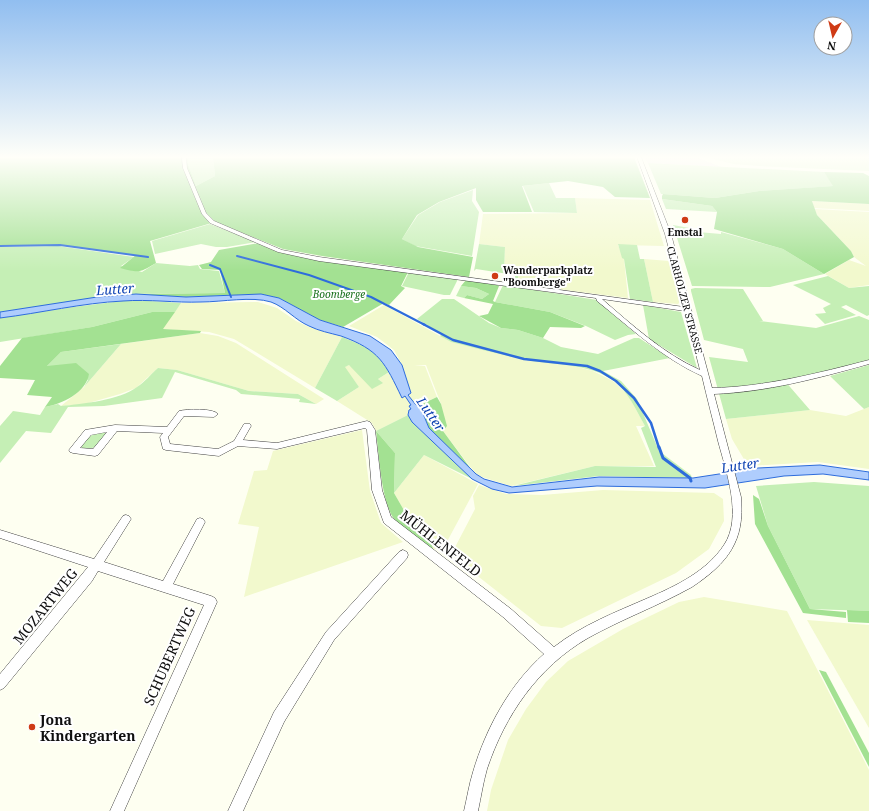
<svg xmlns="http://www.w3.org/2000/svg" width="869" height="811" font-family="'Noto Serif',serif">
<rect width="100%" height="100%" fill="#fefff1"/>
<polygon fill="#eee2ed" points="643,157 696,157 721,167 648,163"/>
<g fill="#f2f9cd">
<polygon points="575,198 650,200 664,246 618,245 624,259 628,298 518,284 518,274 504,272 505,247 479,244 483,214 577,213"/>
<polygon points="812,201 869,204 869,211 814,208"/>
<polygon points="814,209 869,212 869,285 849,288 825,274 849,260 866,266 854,257 851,251 817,215"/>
<polygon points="644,259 669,261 680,302 678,304 653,302"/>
<polygon points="258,302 277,308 296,321 309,327 342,337 315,388 234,339 209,332 162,329 181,303"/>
<polygon points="384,305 451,342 524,360 574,366 593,371 613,381 628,395 645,426 636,426 654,466 595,466 511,486 482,477 475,473 443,431 441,404 426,365 414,365 425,366 437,397 419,405 409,406 411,409 409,410 408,415 376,431 372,423 337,401 359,387 344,367 349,365 382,382 378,379 389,372 402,397 411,393 402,365 394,350 377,337 349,326"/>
<polygon points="200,333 218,336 236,343 324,399 316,404 298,394 249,391 177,370 158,368 136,388 120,394 85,404 61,406 84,387 121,344"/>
<polygon points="869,407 869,469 818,462 748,466 732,439 726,419 810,410 846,416"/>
<polygon points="362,430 370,491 381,523 403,542 244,597 259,527 238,524 254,471 267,470 273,451"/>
<polygon points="424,455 478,484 443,549 433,549 430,538 409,519 394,493"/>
<polygon points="479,485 506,494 542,495 603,490 714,493 723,499 724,521 709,549 676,573 562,628 541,626 451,555 475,509 473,496"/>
<polygon points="704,597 787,611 869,770 869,811 487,811 491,790 508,740 526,709 546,682 568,661 623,629 679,602"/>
<polygon points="807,620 869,625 869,728"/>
</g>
<g fill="#c5efb5">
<polygon points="189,157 213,157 215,176 196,186 188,164"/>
<polygon points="648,163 824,172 834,186 759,191 715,198 663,194 661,194"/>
<polygon points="549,183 556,198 575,198 577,213 534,212 523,186"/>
<polygon points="473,190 472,201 479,212 472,256 415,246 402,239 418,215 440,202"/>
<polygon points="662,199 712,206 717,212 666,209"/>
<polygon points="210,224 256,242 227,247 216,247 201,244 155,254 152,241"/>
<polygon points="673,225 695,229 698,232 721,234 721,232 783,249 824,274 770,287 692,286"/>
<polygon points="479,244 505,247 504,272 518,274 518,284 515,282 515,275 476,269 474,271"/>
<polygon points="618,244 637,245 640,259 644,259 653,302 630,299 624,259 622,258"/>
<polygon points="58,246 134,257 121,266 142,272 156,263 190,266 198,265 200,269 219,271 225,293 121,294 0,312 0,247"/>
<polygon points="409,272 458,279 450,295 444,295 402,286"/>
<polygon points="828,276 849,288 869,286 869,315 867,316 846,305 841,307 856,315 825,324 815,314 826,313 823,308 831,304 793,285"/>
<polygon points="503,285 597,300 636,334 628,335 615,340 586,326 550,312 495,302"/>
<polygon points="461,286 476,288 489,294 482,299 467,295 464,298 456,296"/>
<polygon points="695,288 743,289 763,321 759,321 816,328 859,316 869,320 869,360 826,372 784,380 810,410 726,419 709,357 748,362 743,349 704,340 691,291 691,289"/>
<path d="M442,299h12l35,24 12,5 17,2 25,8 18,9 37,7 36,-16h5l31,20 -67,13 18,10 16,18 22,52 32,24 1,3 -93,-2 -86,10 82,-20 61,1 -15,-39 4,-2c-9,-16 -16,-33 -31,-45 -26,-19 -62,-15 -92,-22 -24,-5 -47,-11 -71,-17l-11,-6 2,-2 -25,-15z"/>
<polygon points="122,301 150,301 181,303 175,312 152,312 92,327 0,342 0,318 73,307"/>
<polygon points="643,305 681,312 697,368 649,339"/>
<path d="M342,337c25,10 32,12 47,35l-11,7 5,4 -11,6 -23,-24 -4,2 14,20 -22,14 -22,-13z"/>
<polygon points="121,344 84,387 88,380 47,366 61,352"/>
<polygon points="869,365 869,407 864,409 830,376"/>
<path d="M158,368l19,2 72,21 49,3 18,10 -17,-2 1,-3 -59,-5 -5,-4 -61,-18 -13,26 -58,8 -36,1 -17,26 -25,-2 -26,32v-37l13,-15 27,4 5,-8 13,-3 3,2c21,-2 59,-6 76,-19 8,-5 14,-13 21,-19z"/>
<polygon points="408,415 412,422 472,479 424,455 394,493 395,453 376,431"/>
<path d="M104,431l2,3c-8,11 -9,16 -24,14v-4c7,-8 12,-11 22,-13z"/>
<polygon points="814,482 869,486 869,611 810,609 768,526 756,486"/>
</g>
<g fill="#a3e192">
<path d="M0,157h189l-1,7 8,22 19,-10 -2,-19h421l16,41 -35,-1 -12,-10 -35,-6 -46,5 10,26h-49l-7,-12v-12l-37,14 -22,13 -15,24 16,8 55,10 -4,20 -147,-21 -39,-7 -68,-27 -65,19 6,22c-17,10 -16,10 -36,5l16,-13 -76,-10h-60z"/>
<polygon points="824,172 863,173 869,176 869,204 812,201 817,215 851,251 854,257 824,274 783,249 714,229 717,212 712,206 662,199 662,196 663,194 715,198 759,191 833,186"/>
<polygon points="259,243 278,252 319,260 408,272 401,286 405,288 389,305 384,303 343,327 320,320 279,298 261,294 186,297 136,294 225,293 220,270 202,269 199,265 211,262 219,250"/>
<polygon points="466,280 497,285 499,286 493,301 495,302 550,312 585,326 581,328 550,327 543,338 518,330 501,328 479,316 488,314 493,304 464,298 467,295 482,299 489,294 476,288 461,286"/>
<path d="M152,312h23l-12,17 38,2 -1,2 -139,19 -14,14 29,-3 13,11c-3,19 -27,30 -44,33l7,-10 -25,-2 8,-15 -35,-2v-12l22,-28 70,-11z"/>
<polygon points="437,397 441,404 447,426 443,431 474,473 429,428 420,405"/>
<path d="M376,431l19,22 -1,40 15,26 21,19 3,11c-10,-7 -35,-23 -41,-33 -11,-20 -13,-61 -16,-85z"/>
<polygon points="753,495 759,499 768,526 810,609 846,612 846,618 803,613 755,524"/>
<polygon points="847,610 869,611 869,623 848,622"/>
<polygon points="819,670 826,672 869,753 869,767"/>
</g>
<polygon fill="#daf5c8" points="706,157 869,157 869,171 759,166 733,164"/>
<path fill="#afcdfd" stroke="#2d6cdc" d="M136,294l50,3 75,-3 18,4 41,22 50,16 21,14 11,15 9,28 -3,2 8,10 10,4 -2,7 5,12 47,46 8,5 28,8 87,-10 94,1 65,-10 62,-3 49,7v8l-46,-6 -39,2 -79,12 -108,-2 -88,7 -17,-4 -20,-10 -60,-57 -4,-7 1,-5 2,-1 -2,-3 2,-1 -6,-9 -3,2c-17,-35 -22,-48 -61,-62 -11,-3 -22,-5 -32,-10 -14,-6 -24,-19 -38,-24 -19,-6 -49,0 -70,0 -26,1 -52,-3 -78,-1 -41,2 -82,12 -123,17v-6l97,-15z"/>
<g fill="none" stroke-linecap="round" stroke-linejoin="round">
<g stroke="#2d6cdc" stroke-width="2">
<polyline points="0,246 60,245 148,257"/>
<polyline points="237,256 309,275 371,297 425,325"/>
<polyline points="210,265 220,269 231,297"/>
</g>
<polyline stroke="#2d6cdc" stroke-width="2.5" points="423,324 453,340 524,359 587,366 600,371 616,381 634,398 651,423 659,448"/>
<polyline stroke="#2d6cdc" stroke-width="3" points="659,447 663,458 690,478 691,481"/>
<g stroke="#424242" stroke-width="1">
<g id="minor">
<path d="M182,157h4l1,11 19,45 8,8 68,29 37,7 365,50 -19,-73 -28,-77h4l30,77 41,154c52,-1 107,-15 157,-28v4c-50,14 -103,28 -155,30l27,103c4,44 -13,66 -49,90 -34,19 -70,32 -104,51 -50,29 -83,77 -101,131 -4,14 -6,28 -9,42h-14c3,-13 5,-26 9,-39 13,-44 37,-88 71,-118l-41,-37 -119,-94 -12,-33 -5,-60 -2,-2 -88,21 -39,-3 -19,10 -53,-6 -3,-1 -3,-12 3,-4 -46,-2 -19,24 -3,1 -22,-3 -3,-1 -1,-2 16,-20 30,-5 52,2 12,-16c8,-2 34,-3 39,3l-4,3 -30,-1 -16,21 2,7 48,5 16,-8 10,-17h6l1,2 -8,14 34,3 90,-22 3,1 5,8 7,60 9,27 120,92 43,38c28,-22 62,-35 94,-49 28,-12 59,-27 76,-53 19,-28 2,-74 -6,-104 -5,-21 -11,-43 -16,-65 -40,-18 -71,-48 -105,-75l-1,-3 -277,-37 -41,-9 -68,-29 -8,-9 -19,-46zM602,299l83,12 15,59c-36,-16 -68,-45 -98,-71zM107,432l-14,17 -13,-1 11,-13z"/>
<polygon points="126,515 129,516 131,519 104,562 163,581 197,519 200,518 203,519 205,522 173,584 211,596 215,598 217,602 124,811 110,811 204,605 98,571 92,581 4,688 0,690 0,674 88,567 0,538 0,530 94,559 123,516"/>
<polygon points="403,550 407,552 408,555 407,558 334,640 284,722 243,811 228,811 274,712 326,632 399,552"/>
</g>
</g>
<use href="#minor" fill="#fff" fill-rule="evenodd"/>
</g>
<linearGradient id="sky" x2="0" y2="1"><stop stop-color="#91bef0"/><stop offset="0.58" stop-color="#fffff9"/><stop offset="1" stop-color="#fffff9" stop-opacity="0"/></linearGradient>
<rect width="869" height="271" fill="url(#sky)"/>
<g fill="#cf3b16" stroke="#fff" stroke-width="1.5">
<circle cx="685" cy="220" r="4"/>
<circle cx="495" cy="276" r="4"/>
<circle cx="32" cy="727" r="4"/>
</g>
<g text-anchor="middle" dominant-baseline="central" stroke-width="4" stroke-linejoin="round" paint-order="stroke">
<g font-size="10" font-weight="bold" fill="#0f0f0f" stroke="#fff">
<text x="685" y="232">Emstal</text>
<text x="503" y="270" text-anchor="start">Wanderparkplatz<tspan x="503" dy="12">"Boomberge"</tspan></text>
</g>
<g font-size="10" font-style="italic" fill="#176f1a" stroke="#fff">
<text x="339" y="294">Boomberge</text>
</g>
<g font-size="10" fill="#0f0f0f" stroke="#fff">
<text transform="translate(685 300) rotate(75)">CLARHOLZER STRASSE</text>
</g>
<g font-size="13" font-style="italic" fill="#093eb0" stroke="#fff">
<text transform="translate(115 289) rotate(-4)">Lutter</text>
<text transform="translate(431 414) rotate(55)">Lutter</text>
<text transform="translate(740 465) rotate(-9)">Lutter</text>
</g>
<g font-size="14" fill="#0f0f0f" stroke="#fff">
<text transform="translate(441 543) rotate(38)">MÜHLENFELD</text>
<text transform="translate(45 606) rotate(-51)">MOZARTWEG</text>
<text transform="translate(169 656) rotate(-66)">SCHUBERTWEG</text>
</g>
<g font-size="14" font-weight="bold" fill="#0f0f0f" stroke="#fff" text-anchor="start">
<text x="40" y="719">Jona<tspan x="40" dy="16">Kindergarten</tspan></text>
</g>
</g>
<g transform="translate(833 36) rotate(188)"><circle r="19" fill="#ffffff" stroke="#9f9f9f"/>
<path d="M0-3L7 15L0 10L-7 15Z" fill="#cf3b16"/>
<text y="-6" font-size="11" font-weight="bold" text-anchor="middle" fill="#0f0f0f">N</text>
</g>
</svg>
